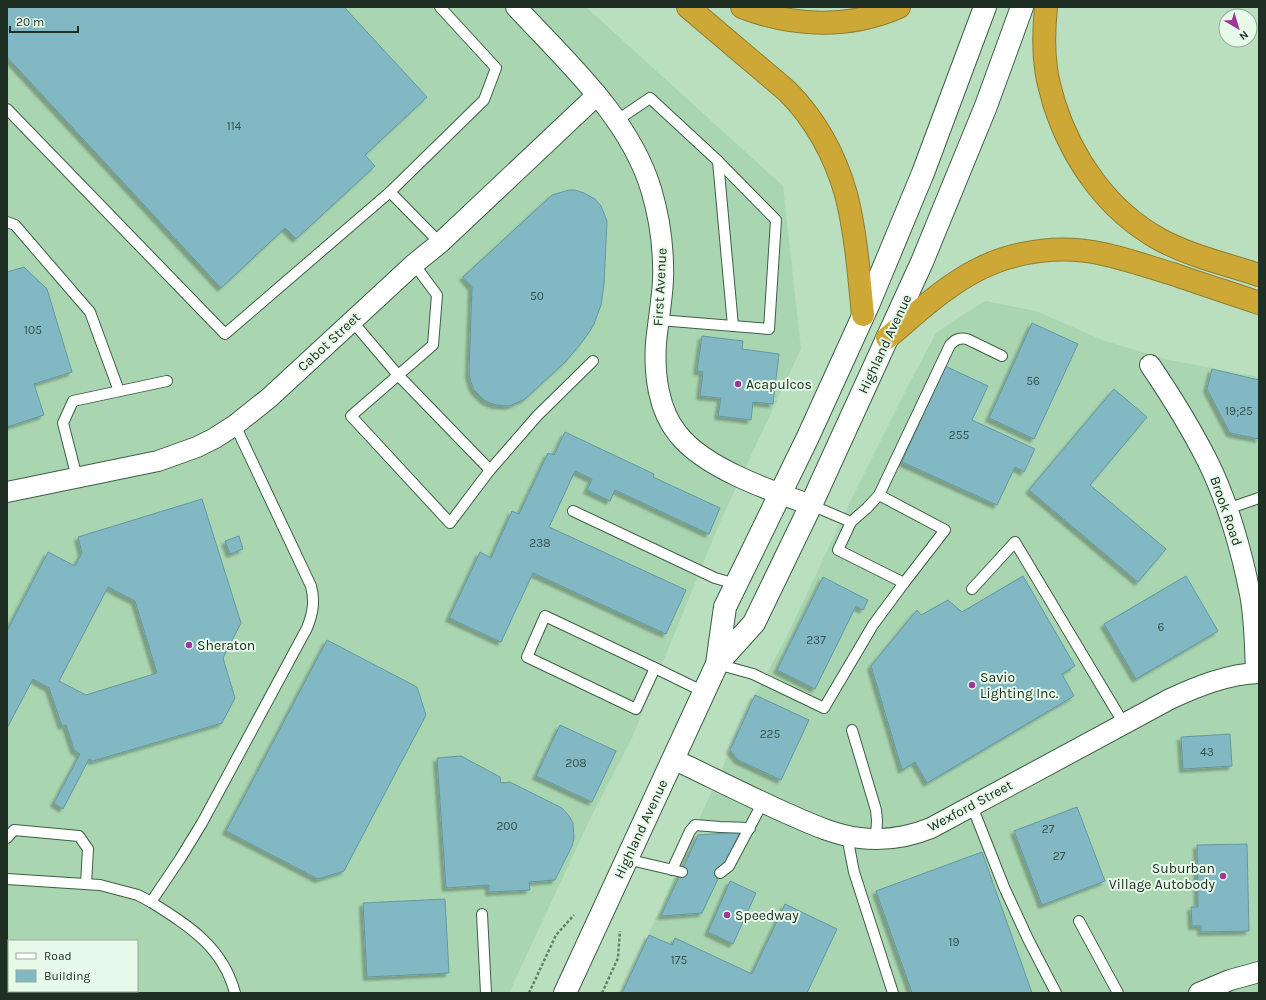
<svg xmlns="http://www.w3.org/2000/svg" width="1266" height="1000" font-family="Karla,sans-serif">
<defs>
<filter id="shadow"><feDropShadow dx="-3.5" dy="3.5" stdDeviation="1" flood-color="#0004"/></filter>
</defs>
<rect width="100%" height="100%" fill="#b9dfbf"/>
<g fill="#a9d6b1" fill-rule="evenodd">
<path d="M7,7h579l197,179 18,163 -81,173 -88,216 -41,79 -82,176h-502zM9,941h128v50h-128z"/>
<polygon points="986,301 1036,311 1105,341 1169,360 1259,377 1259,993 623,993 701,815 741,726 755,695 785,640 853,496 910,382 936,333 964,314"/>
</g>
<g fill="#82b8c3" stroke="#6399a3" fill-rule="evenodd" filter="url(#shadow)">
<polygon points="7,7 344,7 427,97 365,155 375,166 296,239 285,228 221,288 7,57"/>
<polygon points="569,190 575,190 584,193 595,199 601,206 607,221 604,285 601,305 594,324 590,331 579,346 565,362 525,399 509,406 496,405 490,403 484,400 474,390 471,382 469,374 472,287 463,277 552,195"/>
<polygon points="24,267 47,289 72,372 34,384 44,415 7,427 7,272"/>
<polygon points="1032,323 1078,344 1034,439 989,418"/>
<polygon points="702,336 743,341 742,349 779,354 773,404 753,402 751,420 718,416 721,398 700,396 703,372 697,371"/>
<polygon points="945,366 988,386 972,420 1035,449 1024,472 1015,467 997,505 902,462"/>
<polygon points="1212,369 1259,380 1259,439 1230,433 1207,389"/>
<polygon points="1114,389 1147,417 1090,485 1166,549 1138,582 1029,490"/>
<polygon points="565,432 654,474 653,477 720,508 709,534 615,490 610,501 587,490 592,479 575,471 549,527 686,590 666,634 533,573 501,642 449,618 480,552 491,558 512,511 519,514 548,453 554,455"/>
<path d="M202,499l39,124 -18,35 12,40 -13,25 -129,38 -4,-2 -26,50 -9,-6 26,-49 -6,-4 -8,-25 -4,1 -13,-38 -16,-9 -26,49v-97l41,-79 27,14 7,-13 -4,-16zM108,587l27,14 22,72 -71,22 -27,-14z"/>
<polygon points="239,536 243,549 230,554 225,541"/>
<polygon points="1023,576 1075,666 1062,674 1074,696 927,783 915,762 902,770 871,666 917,610 921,615 948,600 962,612"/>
<polygon points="1186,576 1218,631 1136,679 1104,624"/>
<polygon points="823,577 868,600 863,610 856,606 815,689 777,670"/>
<polygon points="327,640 417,687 426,715 344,871 318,879 226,831"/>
<polygon points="755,695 809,720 781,780 738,760 730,750"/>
<polygon points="560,725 616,751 592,802 536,776"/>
<polygon points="1230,734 1232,766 1183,769 1181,737"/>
<polygon points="461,756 500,777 501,783 510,782 562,808 569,816 573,823 574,838 572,846 555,880 529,882 530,890 489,892 489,885 446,888 437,758"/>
<polygon points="1077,807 1105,881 1042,905 1014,831"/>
<polygon points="740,832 702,913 661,916 698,835"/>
<polygon points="1247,844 1249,931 1201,932 1201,926 1192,926 1191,907 1198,907 1197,845"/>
<polygon points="982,852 1032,993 912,993 876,891"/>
<polygon points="730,881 756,893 733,944 708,932"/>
<polygon points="445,899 449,973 367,977 363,903"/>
<polygon points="785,904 837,929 807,993 622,993 649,935 672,945 675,938 752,974"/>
<polygon points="7,977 9,977 9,991 137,991 139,993 7,993"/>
</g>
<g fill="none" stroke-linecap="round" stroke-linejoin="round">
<g stroke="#3d5f45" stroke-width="12">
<g id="service">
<polyline points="7,109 225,334 390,192 484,100 496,68 440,7"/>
<polyline points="616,121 650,98 718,161 776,220 769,329 659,320"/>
<polyline points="718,161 733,326"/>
<polyline points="390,192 440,243"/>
<polyline points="7,222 15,225 90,312 119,391"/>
<polyline points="414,264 437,295 433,345 351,416 450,523 490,470 537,416 593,361"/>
<polyline points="352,321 398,375 490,470"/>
<path d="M235,425l76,161c4,15 2,27 -4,42l-105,195 -22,36 -29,43c38,24 72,45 84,91"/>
<polyline points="77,478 63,423 73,401 167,381"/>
<polyline points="811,505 851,522"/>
<polyline points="1227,509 1259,498"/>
<polyline points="573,511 715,578 736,584"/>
<path d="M904,583l-66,-33 13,-28 16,-14 12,-13 71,-150c5,-5 9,-8 17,-6l35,17"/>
<polyline points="972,589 1015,542 1124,724"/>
<polyline points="717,664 753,674 824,708 873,625 904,583 945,530 879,495"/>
<polyline points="655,668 636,709 527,657 545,616 655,668 704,692"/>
<polyline points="852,730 876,810 877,820 876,839"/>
<polyline points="972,806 1004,887 1028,939 1056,993"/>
<polyline points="847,836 854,872 893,993"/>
<polyline points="7,838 14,830 79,836 88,849 86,884"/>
<polyline points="626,859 682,872"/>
<polyline points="672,870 690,831 695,825 720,827 750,828"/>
<polyline points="720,873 729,866 763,802"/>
<polyline points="7,879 100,885 138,895 151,902"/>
<polyline points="482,914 486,993"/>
<polyline points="1079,921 1118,993"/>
</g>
</g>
<g stroke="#3d5f45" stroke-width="22">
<g id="minor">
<path d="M516,7c50,54 113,110 135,182 9,30 13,60 12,91 -1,21 -5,42 -7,63 -2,30 2,67 22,91 26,34 93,57 133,71"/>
<path d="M1150,365c21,31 41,63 58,97 19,38 34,90 42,132 5,26 5,53 6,79"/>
<polyline points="7,492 158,461 197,447 215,438 235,425 269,398 414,264 440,243 597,95"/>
<path d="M673,759c38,18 75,37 113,54 23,10 48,22 74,25 24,3 49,-1 71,-10l239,-129c28,-13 58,-25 89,-26"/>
<polyline points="1199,993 1230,980 1259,972"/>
</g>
</g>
<g stroke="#3d5f45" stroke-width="24">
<g id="secondary">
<polyline points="717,664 754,623 811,505 922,262 986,106 1022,7"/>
<polyline points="565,993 717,664 725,607 807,439 869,303 923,173 985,7"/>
</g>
</g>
<g stroke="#907e2f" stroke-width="24">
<g id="motorway">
<path d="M688,7l99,84c28,28 48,65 59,103 10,39 13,81 17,121"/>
<path d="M742,7c51,20 107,22 157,0"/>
<path d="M1046,7c-2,20 -3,40 0,61 1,12 5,23 8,35 18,56 53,107 105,136 31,17 67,25 100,36"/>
<path d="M887,338c30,-25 59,-53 94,-70 37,-18 82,-23 122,-14 24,5 46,13 70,20 28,10 57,19 86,29"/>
</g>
</g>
<g stroke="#67806b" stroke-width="2.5" stroke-dasharray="3 2" stroke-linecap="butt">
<polyline points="529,993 556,935 574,915"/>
<polyline points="602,993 618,958 620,931"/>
</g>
<use href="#service" stroke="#fff" stroke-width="10"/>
<use href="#minor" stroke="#fff" stroke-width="20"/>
<use href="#secondary" stroke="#fff" stroke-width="22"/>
<use href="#motorway" stroke="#cda836" stroke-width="22"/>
</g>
<g fill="#9f3699" stroke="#e7faea" stroke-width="1.5">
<circle cx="738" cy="384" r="4"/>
<circle cx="189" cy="645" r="4"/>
<circle cx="972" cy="685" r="4"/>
<circle cx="1223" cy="876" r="4"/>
<circle cx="727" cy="915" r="4"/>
</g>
<g text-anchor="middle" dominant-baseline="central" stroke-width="4" stroke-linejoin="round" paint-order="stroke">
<g font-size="12" fill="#38514b">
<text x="234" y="126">114</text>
<text x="537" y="296">50</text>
<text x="33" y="330">105</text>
<text x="1033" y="381">56</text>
<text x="1239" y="411">19;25</text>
<text x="959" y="435">255</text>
<text x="540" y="543">238</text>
<text x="1161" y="627">6</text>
<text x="816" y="640">237</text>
<text x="770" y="734">225</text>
<text x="1207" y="752">43</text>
<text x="576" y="763">208</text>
<text x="507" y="826">200</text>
<text x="1048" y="829">27</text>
<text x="1059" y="856">27</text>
<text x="954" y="942">19</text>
<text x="679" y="960">175</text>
</g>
<g font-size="14" fill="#202f23" stroke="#e7faea">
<text transform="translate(660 287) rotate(-87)">First Avenue</text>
<text transform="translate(329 342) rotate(-43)">Cabot Street</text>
<text transform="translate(885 344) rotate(-65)">Highland Avenue</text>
<text transform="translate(1226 511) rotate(71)">Brook Road</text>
<text transform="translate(970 806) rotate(-28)">Wexford Street</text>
<text transform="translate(641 829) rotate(-65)">Highland Avenue</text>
</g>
<g font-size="14" fill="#202f23" stroke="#e7faea" text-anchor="start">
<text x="746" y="384">Acapulcos</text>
<text x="197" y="645">Sheraton</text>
<text x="980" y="677">Savio<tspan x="980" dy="16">Lighting Inc.</tspan></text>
<text x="1215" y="868" text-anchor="end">Suburban<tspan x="1215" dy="16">Village Autobody</tspan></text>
<text x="735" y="915">Speedway</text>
</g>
</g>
<rect width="1266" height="1000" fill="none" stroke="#202f23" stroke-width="16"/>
<rect x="8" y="940" width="130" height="52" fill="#e7faea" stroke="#97a99a"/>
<rect x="16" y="953" width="20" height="6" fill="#ffffff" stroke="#97a99a"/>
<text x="44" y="960" font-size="12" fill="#202f23">Road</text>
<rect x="16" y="970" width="20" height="12" fill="#82b8c3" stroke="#97a99a"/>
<text x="44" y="980" font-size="12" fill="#202f23">Building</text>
<g transform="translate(1238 28) rotate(142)"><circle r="19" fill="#e7faea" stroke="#97a99a"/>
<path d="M0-3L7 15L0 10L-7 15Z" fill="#9f3699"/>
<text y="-6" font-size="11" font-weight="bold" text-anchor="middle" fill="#202f23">N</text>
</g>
<path d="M10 26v6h68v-6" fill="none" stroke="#202f23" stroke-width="2"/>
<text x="16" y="26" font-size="12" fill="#202f23" stroke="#e7faea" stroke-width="3" paint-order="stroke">20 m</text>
</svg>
